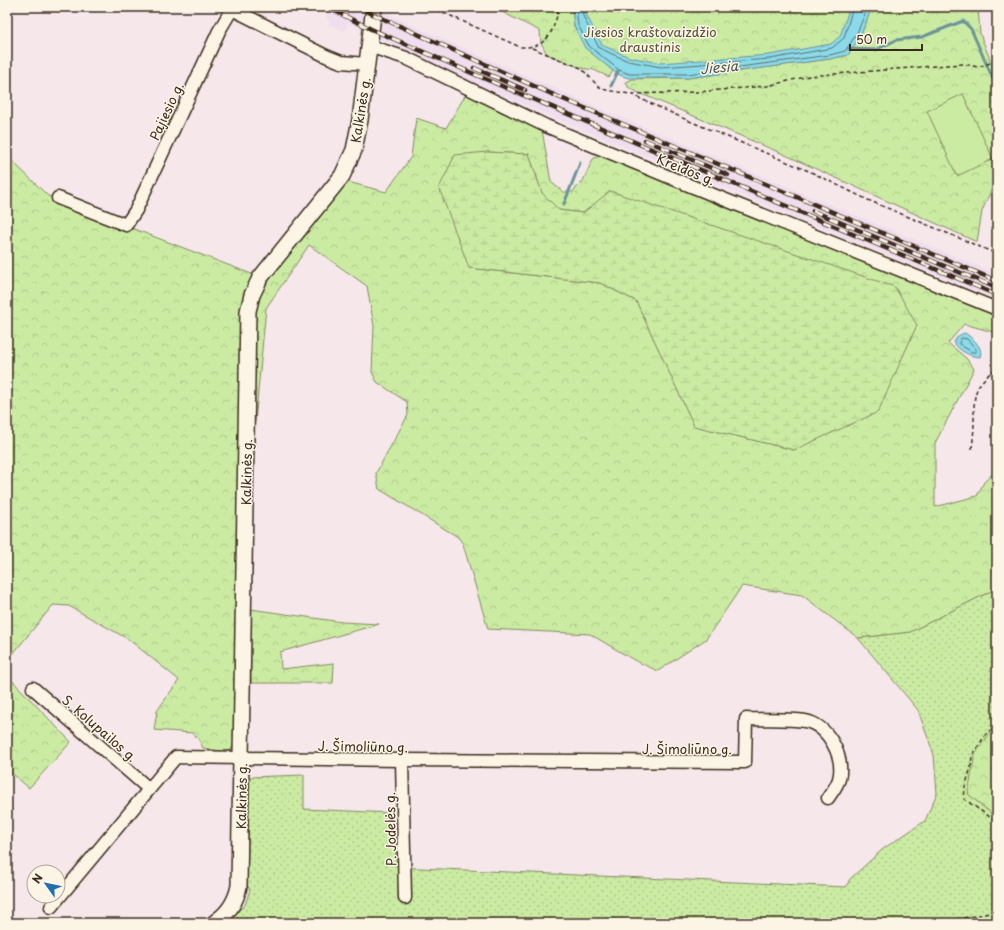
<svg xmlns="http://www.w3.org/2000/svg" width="1004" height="930" font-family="'Playpen Sans',sans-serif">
<defs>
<pattern id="grass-dots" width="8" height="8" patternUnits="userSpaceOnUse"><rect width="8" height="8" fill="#cbeba3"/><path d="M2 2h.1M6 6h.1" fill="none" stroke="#afca8c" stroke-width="1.8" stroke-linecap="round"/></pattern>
<pattern id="forest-crowns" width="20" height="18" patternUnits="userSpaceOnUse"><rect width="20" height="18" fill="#cbeba3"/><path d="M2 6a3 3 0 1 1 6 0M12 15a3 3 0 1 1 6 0" fill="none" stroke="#afca8c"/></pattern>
<pattern id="wetland-marsh" width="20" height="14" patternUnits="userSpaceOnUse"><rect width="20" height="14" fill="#cbeba3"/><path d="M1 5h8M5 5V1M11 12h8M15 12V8" fill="none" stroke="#afca8c"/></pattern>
</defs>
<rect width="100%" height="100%" fill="#f5e7ea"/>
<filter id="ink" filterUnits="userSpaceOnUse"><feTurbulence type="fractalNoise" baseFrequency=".025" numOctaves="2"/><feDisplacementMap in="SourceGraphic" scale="8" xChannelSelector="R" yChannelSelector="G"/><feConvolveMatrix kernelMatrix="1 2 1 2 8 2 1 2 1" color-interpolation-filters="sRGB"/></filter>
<g filter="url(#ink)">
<g fill="#f0dded">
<polygon points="314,7 367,7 364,31 348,22 344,31 331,25 325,13"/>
<polygon points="384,11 391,16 610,113 997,274 997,300 552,117 377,38 380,13"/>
</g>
<polygon fill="url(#grass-dots)" stroke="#838a60" points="997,588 997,727 991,732 968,794 997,818 997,921 995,923 640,923 597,920 596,923 224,923 245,905 250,890 247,885 247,878 250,777 304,775 304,809 392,813 397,867 846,887 850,879 883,849 925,821 937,793 934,755 918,710 858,638 910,632"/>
<g fill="url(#forest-crowns)" stroke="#838a60" fill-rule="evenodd">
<polygon points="492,7 572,7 574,26 605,64 613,71 609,77 594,70 581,68 547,54 541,43 540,31"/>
<polygon points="579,7 866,7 845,49 644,72 597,47"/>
<polygon points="872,7 978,7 980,34 997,77 997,177 982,211 977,242 781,153 637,92 628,87 626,82 633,79 688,78 830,59 848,55 860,37"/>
<path d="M466,94l76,36 9,52 12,10h9l11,-11 10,-22 7,-4 397,160v18l-33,-9 -16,19 18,15 8,11 -39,74v64l42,-11 7,-14 13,-12v118l-87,44 -52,6 -56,-43 -60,-9 -36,53 -48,32 -24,-11 -44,-26 -102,-5 -25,-85 -5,-7 -79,-48 -3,-16 32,-58 -1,-13 -30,-20 -5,-10 2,-46 -7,-40 -58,-41 -43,63 -11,114 -5,-6 6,-115 6,-17 82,-103 42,11 25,-35 5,-39 30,10zM487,152l42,2 13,39 17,17 24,3 211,237 -99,-24 -59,-125 -36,-18 -131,-15z"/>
<polygon points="7,156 48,196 254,275 234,743 231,750 225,752 203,748 199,740 193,733 154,730 157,711 179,680 128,639 69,606 53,605 7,661"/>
<polygon points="250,609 342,622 379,624 280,652 281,669 334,663 333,683 251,683"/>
<polygon points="7,675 71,742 29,788 7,769"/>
<polygon points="997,727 997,818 968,794 975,754 991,732"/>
</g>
<polygon fill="url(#wetland-marsh)" stroke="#838a60" points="487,152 529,154 542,193 559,210 583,213 610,191 895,287 917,325 878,412 794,450 694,426 636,301 600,283 469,268 439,188 455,155"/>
<polygon fill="#cbeba3" stroke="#838a60" points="963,94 993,159 957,176 927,111"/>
<g fill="#8bdae9" stroke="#6b9498">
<polygon points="572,7 586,7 586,14 602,45 629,57 660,63 769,55 831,44 840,36 850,7 872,7 860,37 848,55 830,59 688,78 628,78 617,74 585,48 574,26"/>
<path d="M965,333c7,5 19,14 15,24 -9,0 -23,-7 -26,-15 3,-5 5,-8 11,-9z"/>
</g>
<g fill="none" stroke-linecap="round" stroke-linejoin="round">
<g stroke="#5b706f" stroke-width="1">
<polyline points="576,7 578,25 589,46 619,70 629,74 687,74 830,55 845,51 856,35 868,7"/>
<polyline points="582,7 583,16 599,48 628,61 661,67 770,59 832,48 844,38 853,7"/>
<polygon points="962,338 967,339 976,349 976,352 972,352 959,344"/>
</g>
<g stroke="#6b9498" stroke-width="3">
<polyline points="849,49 876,50 896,40 922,37 963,21 971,29 997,88"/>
<polyline points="611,86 618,71"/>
<polyline points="564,204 580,163"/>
</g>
<g stroke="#3b2a1e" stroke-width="15">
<g id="minor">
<polyline points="228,7 326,56 341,62 367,64"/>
<polyline points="369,46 406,58 546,126 686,184 997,309"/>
<polyline points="58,198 126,225 136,210 219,31 232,9"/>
<polyline points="33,688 149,789"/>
<polyline points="402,760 405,898"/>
<path d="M51,907l125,-150 226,3 343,2 1,-43c19,1 40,-1 59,2 23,4 40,36 34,58 -2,7 -7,13 -11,19"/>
</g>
</g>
<g stroke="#3b2a1e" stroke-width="18">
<path id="major" d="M214,923c14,-9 22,-21 25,-37l9,-575 4,-16 8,-17 82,-102 12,-26 6,-30 14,-113"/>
</g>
<g stroke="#3b2a1e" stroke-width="1.5" stroke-dasharray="4 3" stroke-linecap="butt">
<path d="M431,7l89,40c20,1 29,-6 35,-25 2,-5 3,-9 2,-15"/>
<polyline points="532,48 581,68 598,86 606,90 630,94 687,120 811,172 868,200 997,254"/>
<polyline points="632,94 696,92 767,86 809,76 947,65 963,64 978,67 996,61"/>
<path d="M972,449c1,-9 2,-19 2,-28 0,-28 -1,-35 23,-53"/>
<polyline points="997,724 986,734 972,756 971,767 965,787 964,799 997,822"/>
<polyline points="936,923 990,913 997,902"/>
</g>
<use href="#minor" stroke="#fcf5e5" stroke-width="12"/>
<use href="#major" stroke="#fcf5e5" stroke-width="15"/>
<g stroke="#3b2a1e" stroke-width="4.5">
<g id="rail">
<polyline points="327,7 371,29 497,84 997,295"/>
<polyline points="357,7 563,99 997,281"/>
<polyline points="474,68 525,90"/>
<polyline points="645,140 728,175"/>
<polyline points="813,211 997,288"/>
</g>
</g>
<use href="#rail" stroke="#fcf5e5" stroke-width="3" stroke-dasharray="9" stroke-linecap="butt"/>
</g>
</g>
<g text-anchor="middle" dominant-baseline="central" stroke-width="3" stroke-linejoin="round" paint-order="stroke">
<g font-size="13" fill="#585139" stroke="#fcf5e5">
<text x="650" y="31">Jiesios kraštovaizdžio<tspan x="650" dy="15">draustinis</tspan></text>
</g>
<g font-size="13" fill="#3b2a1e" stroke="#fcf5e5">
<text transform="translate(360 110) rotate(-81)">Kalkinės g.</text>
<text transform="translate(166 111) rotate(-65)">Pajiesio g.</text>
<text transform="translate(686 169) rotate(22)">Kreidos g.</text>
<text transform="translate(246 472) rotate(-89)">Kalkinės g.</text>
<text transform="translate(100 728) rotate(41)">S. Kolupailos g.</text>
<text transform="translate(363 746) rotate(1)">J. Šimoliūno g.</text>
<text x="687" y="748">J. Šimoliūno g.</text>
<text transform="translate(241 796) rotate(-89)">Kalkinės g.</text>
<text transform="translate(390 829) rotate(-91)">P. Jodelės g.</text>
</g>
<g font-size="14" font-style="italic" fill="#4f5651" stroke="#fcf5e5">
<text transform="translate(719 67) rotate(-5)">Jiesia</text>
</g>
</g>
<rect width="1004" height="930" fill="none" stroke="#fcf5e5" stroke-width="24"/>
<rect x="12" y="12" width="980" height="906" fill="none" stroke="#3b2a1e" stroke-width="1.5" filter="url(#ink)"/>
<g transform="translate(46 884) rotate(303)"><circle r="19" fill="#fcf5e5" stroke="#afa495"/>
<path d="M0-3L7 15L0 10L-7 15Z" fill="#1f6fb2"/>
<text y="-6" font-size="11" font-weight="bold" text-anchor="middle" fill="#3b2a1e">N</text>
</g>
<path d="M850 44v6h72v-6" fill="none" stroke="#3b2a1e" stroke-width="2"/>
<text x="856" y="44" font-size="12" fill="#3b2a1e" stroke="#fcf5e5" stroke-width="3" paint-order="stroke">50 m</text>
</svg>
